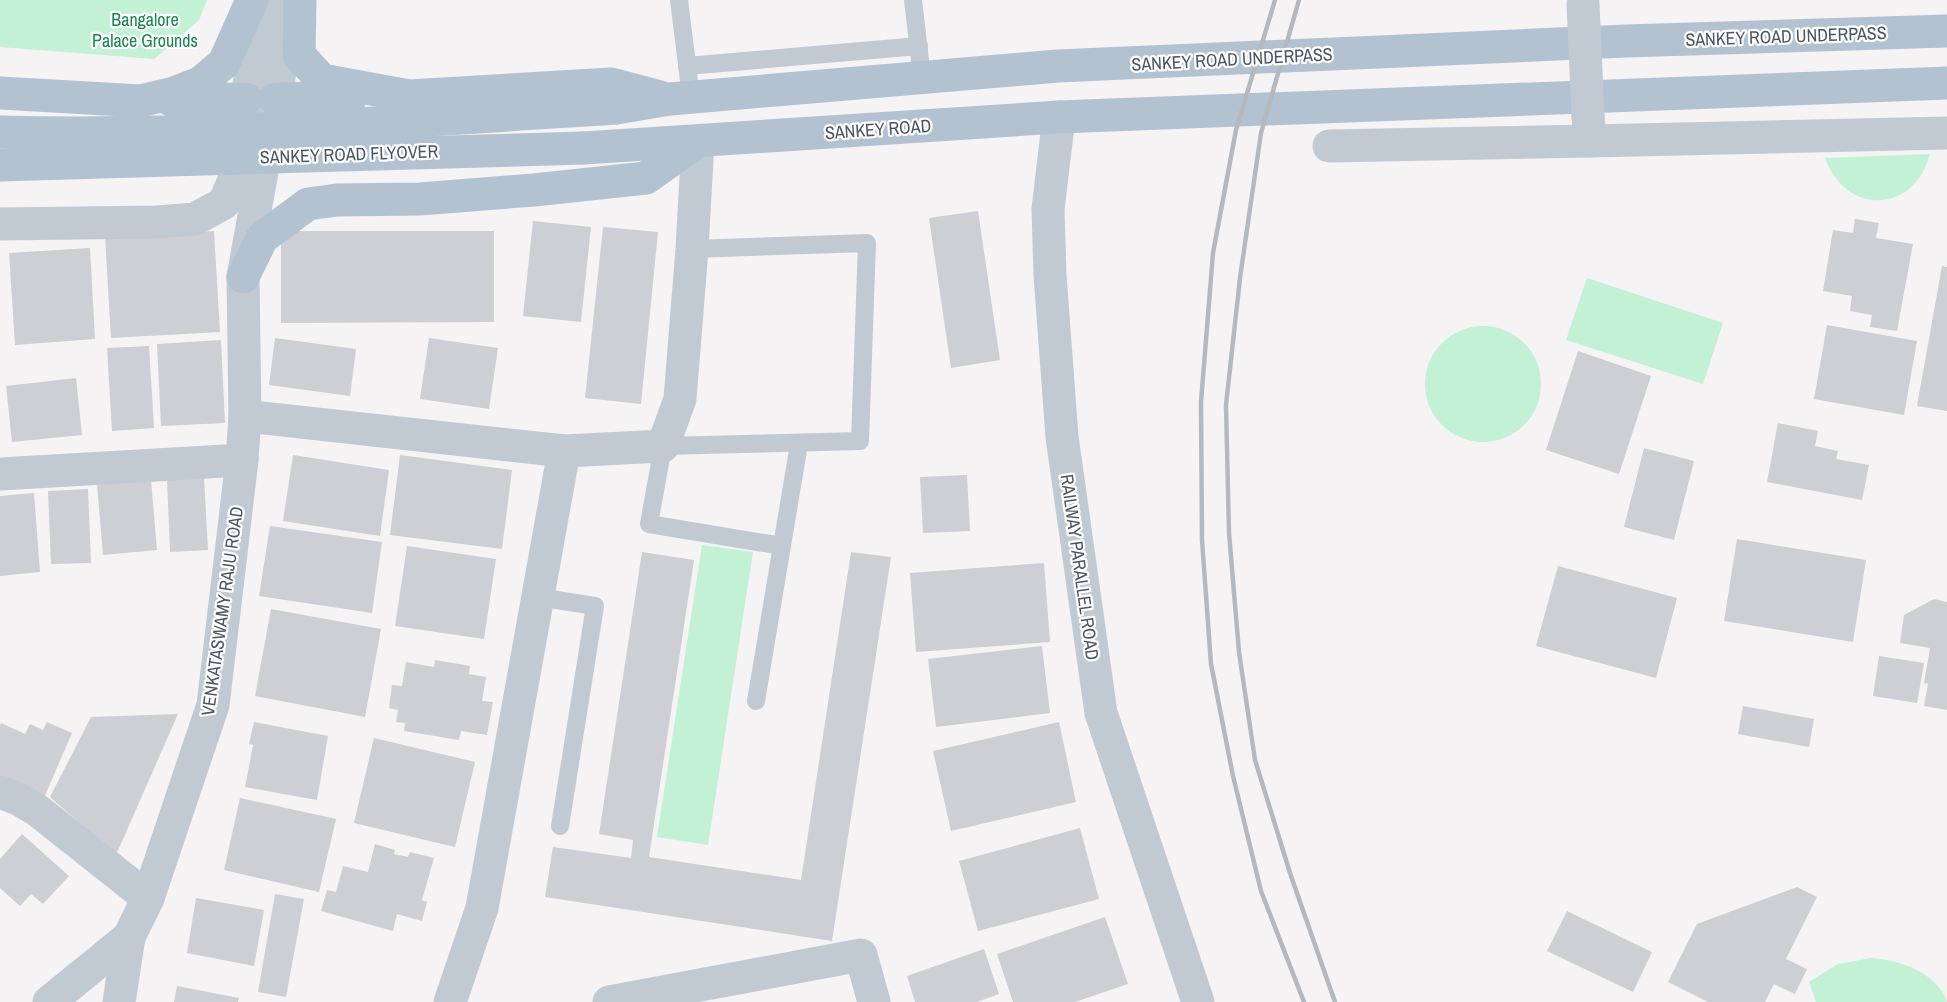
<svg xmlns="http://www.w3.org/2000/svg" width="1947" height="1002" font-family="'Archivo Narrow',sans-serif">
<rect width="100%" height="100%" fill="#f5f3f3"/>
<g fill="#c3f1d5">
<polygon points="0,0 207,0 199,20 154,59 0,47"/>
<path d="M1930,154c-16,60 -84,62 -105,4z"/>
<polygon points="1587,278 1723,323 1703,384 1566,340"/>
<circle cx="1483" cy="384" r="58"/>
<polygon points="702,545 753,552 708,845 657,837"/>
<path d="M1871,958c28,2 66,14 76,44h-131l-7,-20 29,-18z"/>
</g>
<g fill="#cdcfd5">
<polygon points="978,211 1000,360 951,368 929,218"/>
<polygon points="1855,219 1879,223 1876,238 1913,244 1897,331 1870,327 1872,315 1850,311 1852,296 1823,291 1833,230 1853,233"/>
<polygon points="533,221 591,227 581,322 523,316"/>
<polygon points="603,227 658,232 641,404 585,398"/>
<polygon points="214,231 220,332 111,338 105,237"/>
<polygon points="281,231 494,231 494,322 281,323"/>
<polygon points="90,248 95,339 15,345 9,253"/>
<polygon points="1942,266 1947,267 1947,411 1917,406"/>
<polygon points="1827,325 1917,341 1904,415 1814,399"/>
<polygon points="275,338 356,349 350,396 269,385"/>
<polygon points="429,338 498,348 489,409 420,399"/>
<polygon points="221,340 225,423 161,426 157,344"/>
<polygon points="149,346 154,428 112,431 107,348"/>
<polygon points="1578,351 1651,376 1619,474 1546,450"/>
<polygon points="76,378 82,435 12,442 6,386"/>
<polygon points="1778,423 1818,431 1815,446 1838,451 1836,459 1869,465 1862,500 1767,482"/>
<polygon points="1644,448 1694,461 1674,540 1624,527"/>
<polygon points="293,455 389,470 380,536 283,521"/>
<polygon points="400,455 512,470 502,549 390,535"/>
<polygon points="967,475 970,531 923,533 920,477"/>
<polygon points="204,477 208,550 170,552 167,479"/>
<polygon points="151,480 157,550 103,555 97,484"/>
<polygon points="88,489 91,563 51,564 48,491"/>
<polygon points="34,493 40,572 0,576 0,496"/>
<polygon points="270,526 382,542 372,613 259,596"/>
<polygon points="1737,539 1866,560 1853,642 1724,621"/>
<polygon points="407,546 496,559 484,639 395,626"/>
<polygon points="642,552 694,560 649,857 801,880 851,552 891,557 832,941 545,897 553,847 631,858 633,840 599,834"/>
<polygon points="1044,563 1050,642 916,652 910,573"/>
<polygon points="1558,566 1677,598 1656,678 1536,646"/>
<polygon points="1934,599 1947,602 1947,710 1924,706 1928,684 1924,683 1930,648 1900,643 1904,615"/>
<polygon points="271,609 381,629 365,717 255,696"/>
<polygon points="1042,646 1050,713 936,727 928,659"/>
<polygon points="1879,656 1924,663 1917,703 1873,696"/>
<polygon points="435,660 470,666 469,674 486,677 482,701 493,702 487,735 461,731 459,740 404,731 405,723 396,722 398,710 389,708 392,685 402,686 406,662 434,667"/>
<polygon points="1743,706 1814,719 1809,747 1738,734"/>
<polygon points="178,714 116,855 50,797 91,717"/>
<polygon points="47,722 72,733 43,800 0,782 0,725 1,723 25,734 30,724 43,730"/>
<polygon points="254,722 328,736 317,800 245,787 253,745 249,744"/>
<polygon points="1059,722 1076,802 951,831 933,751"/>
<polygon points="374,738 475,762 455,847 354,823"/>
<polygon points="240,798 336,819 319,892 224,870"/>
<polygon points="1080,828 1099,899 978,931 959,861"/>
<polygon points="22,834 69,876 43,904 31,894 20,906 0,888 0,859"/>
<polygon points="375,844 395,850 394,854 408,857 410,852 434,858 422,900 427,902 422,921 397,914 393,931 321,911 327,890 336,892 343,866 368,872"/>
<polygon points="1797,887 1817,897 1786,959 1807,969 1795,994 1774,984 1765,1002 1708,1002 1668,982 1697,924"/>
<polygon points="275,894 304,899 286,997 258,992"/>
<polygon points="196,898 264,910 254,966 187,953"/>
<polygon points="1567,911 1652,952 1633,992 1547,951"/>
<polygon points="1105,917 1128,984 1075,1002 1013,1002 997,954"/>
<polygon points="984,949 999,994 977,1002 915,1002 907,976"/>
<polygon points="177,986 239,998 238,1002 174,1002"/>
</g>
<g fill="none" stroke-linecap="round" stroke-linejoin="round">
<g stroke="#c1cad2" stroke-width="18">
<polyline points="679,0 691,97"/>
<polyline points="913,0 922,77"/>
<polyline points="687,66 919,46"/>
<polyline points="692,249 867,243 860,441 663,446 649,524 782,546"/>
<polyline points="538,597 595,606 560,826"/>
<polyline points="756,701 799,444"/>
</g>
<g stroke="#c1cad2" stroke-width="33">
<polyline points="1329,146 1590,141"/>
<polyline points="245,416 564,451 663,446 680,399 692,249 698,141"/>
<polyline points="0,474 242,460"/>
<polyline points="0,792 18,799 37,810 148,898"/>
<polyline points="119,1002 129,937"/>
<polyline points="450,1002 482,908 564,451"/>
<polyline points="609,1002 861,955 874,1002"/>
</g>
<g stroke="#c1cad2" stroke-width="33">
<polyline points="1588,116 1590,141 1947,133"/>
<polyline points="1059,117 1048,209 1050,275 1062,437 1101,713 1198,1002"/>
<polyline points="0,224 157,222 195,219 224,203 234,180 246,99 266,0"/>
<polyline points="49,1002 129,937 148,898 213,705 242,460 245,416 243,277 291,11"/>
</g>
<g stroke="#b3c2d1" stroke-width="33">
<polyline points="300,0 299,55 322,80 409,96 611,84 660,97"/>
<polyline points="0,93 140,101 174,93 200,83 224,63 252,0"/>
<polyline points="275,99 351,97"/>
<polyline points="171,100 246,99"/>
<polyline points="616,108 670,99 1058,66 1626,41 1947,31"/>
<polyline points="584,148 1059,117 1947,83"/>
<polyline points="243,277 262,238 308,204 337,200 420,199 534,190 646,178 698,141"/>
</g>
<g stroke="#b5b8bd" stroke-width="4.5">
<polyline points="1275,0 1236,130 1213,253 1201,402 1202,540 1211,664 1233,776 1261,891 1304,1002"/>
<polyline points="1299,0 1261,133 1240,278 1226,405 1229,533 1239,652 1255,760 1291,876 1335,1002"/>
</g>
<polyline stroke="#c1cad2" stroke-width="33" points="1583,4 1588,116"/>
<g stroke="#b3c2d1" stroke-width="33">
<path d="M0,132c205,5 411,-11 616,-24"/>
<polyline points="0,165 584,148"/>
</g>
</g>
<g text-anchor="middle" dominant-baseline="central" stroke-width="4.5" stroke-linejoin="round" paint-order="stroke">
<g font-size="18" fill="#17864f" stroke="#fff">
<text x="145" y="19">Bangalore<tspan x="145" dy="21">Palace Grounds</tspan></text>
</g>
<g font-size="18" fill="#4a5661" stroke="#fff">
<text transform="translate(1786 36) rotate(-2)">SANKEY ROAD UNDERPASS</text>
<text transform="translate(1232 59) rotate(-3)">SANKEY ROAD UNDERPASS</text>
<text transform="translate(878 129) rotate(-4)">SANKEY ROAD</text>
<text transform="translate(349 154) rotate(-2)">SANKEY ROAD FLYOVER</text>
<text transform="translate(1080 567) rotate(82)">RAILWAY PARALLEL ROAD</text>
<text transform="translate(222 611) rotate(-82)">VENKATASWAMY RAJU ROAD</text>
</g>
</g>
</svg>
